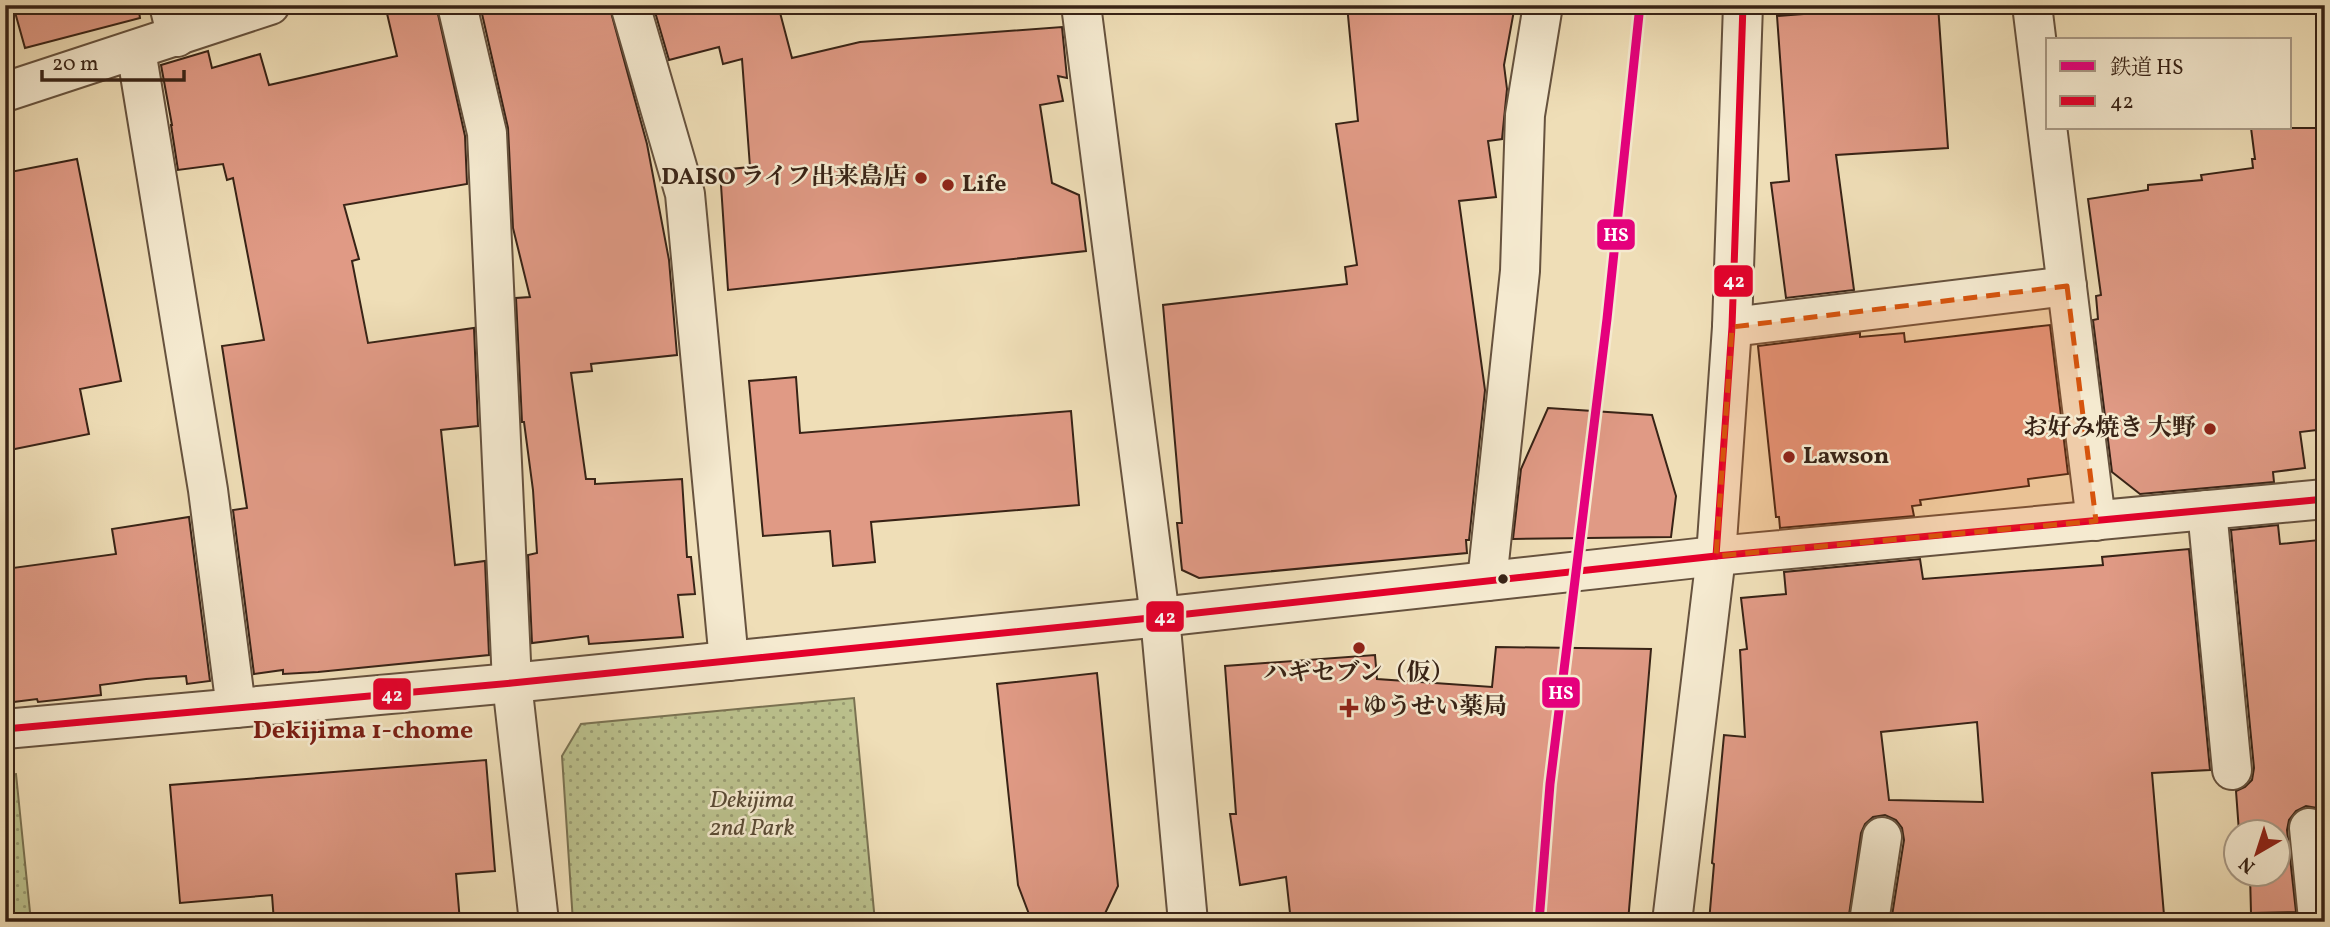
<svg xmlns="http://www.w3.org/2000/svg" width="2330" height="927" font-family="Vollkorn,'Noto Serif JP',serif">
<defs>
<pattern id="grass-dots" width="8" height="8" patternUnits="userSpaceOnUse" patternTransform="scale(1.75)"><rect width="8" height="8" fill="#bbc18d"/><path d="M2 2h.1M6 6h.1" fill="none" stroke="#999c72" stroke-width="1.8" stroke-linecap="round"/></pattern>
</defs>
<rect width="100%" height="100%" fill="#efdeb7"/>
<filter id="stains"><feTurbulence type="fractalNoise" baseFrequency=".00286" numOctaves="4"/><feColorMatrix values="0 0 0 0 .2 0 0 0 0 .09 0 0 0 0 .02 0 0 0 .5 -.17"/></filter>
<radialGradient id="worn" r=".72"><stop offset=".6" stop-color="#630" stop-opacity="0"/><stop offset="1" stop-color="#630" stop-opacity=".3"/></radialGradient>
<g fill="url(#grass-dots)" stroke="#7a7252" stroke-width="2">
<polygon points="854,698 875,922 573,922 562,756 581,724"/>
<polygon points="16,774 31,922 5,922 5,775"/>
</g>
<g fill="#e09a85" stroke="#382316" stroke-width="2" fill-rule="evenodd">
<polygon points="13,5 138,5 140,18 25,48"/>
<polygon points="385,5 436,5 465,136 467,184 344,205 359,259 352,261 368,343 474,328 478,426 441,430 455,565 485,561 489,655 318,672 283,674 283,670 254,674 233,510 247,508 222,346 264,340 233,178 227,180 223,164 178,170 171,125 172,125 161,65 208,51 212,68 260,54 269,85 397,56"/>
<polygon points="480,5 609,5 647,144 669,260 677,355 591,364 592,371 571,373 586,479 595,479 595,484 682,479 687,557 691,557 695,594 678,595 683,637 589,644 588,636 532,643 528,555 537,553 533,490 524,422 522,422 516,298 530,297 513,228 508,128"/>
<polygon points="653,5 778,5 792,58 860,42 1062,27 1067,78 1058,76 1063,101 1040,105 1052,183 1079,195 1086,251 728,290 720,170 750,167 742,59 723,64 719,47 669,60"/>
<polygon points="1347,5 1515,5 1504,65 1507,89 1502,139 1488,141 1496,197 1459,201 1485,390 1469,540 1466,540 1467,553 1199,578 1182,570 1177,523 1182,523 1163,305 1347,284 1345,267 1357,265 1336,124 1358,121"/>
<polygon points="1920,5 1938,5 1948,148 1836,155 1854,290 1786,298 1771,183 1789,181 1777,16"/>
<polygon points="2251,128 2325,128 2325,429 2300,432 2305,468 2273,472 2274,482 2140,494 2112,472 2093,320 2098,319 2096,296 2101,295 2088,199 2148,190 2148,185 2202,180 2201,175 2253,168 2252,159 2255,159"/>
<polygon points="77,159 121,381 80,389 89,434 5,451 5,173"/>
<polygon points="2050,325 2068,474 2028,479 2029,486 1920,500 1921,505 1912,506 1914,516 1780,528 1779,517 1776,517 1758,346 1860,333 1860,337 1904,333 1905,342"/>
<polygon points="796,377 800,433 1071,411 1079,505 871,522 875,562 833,566 830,531 763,536 749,381"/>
<polygon points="1548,408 1652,415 1676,496 1671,537 1513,539 1521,469"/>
<polygon points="189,517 210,681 187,684 186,676 146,679 100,685 101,695 38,702 37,699 5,703 5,569 116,554 112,529"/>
<polygon points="2278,525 2280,544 2319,540 2325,600 2325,813 2317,808 2306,806 2296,811 2289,820 2287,830 2296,912 2251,913 2250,874 2278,874 2278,832 2239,832 2236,791 2245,787 2252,780 2254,768 2231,530"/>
<path d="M2189,549l21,221 -58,3 12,142 -97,7h-176l13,-82 -2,-12 -6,-8 -11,-5 -12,2 -8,7 -4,9 -13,89h-139l5,-58 -2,-1 12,-128 21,2 -5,-87 7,-1 -6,-51 45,-4 -2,-22 136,-13 3,20 180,-14 -1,-8zM1977,722l6,80 -94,-2 -8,-68z"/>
<polygon points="1496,647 1651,649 1628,922 1291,922 1286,877 1240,885 1230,814 1236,814 1225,666 1375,655 1377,679 1492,687"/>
<polygon points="1097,673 1118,886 1101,922 1032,922 1018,885 997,684"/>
<polygon points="486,760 495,871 456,874 460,922 274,922 272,895 180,903 170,785"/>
</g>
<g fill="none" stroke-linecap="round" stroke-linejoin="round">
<g stroke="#66523e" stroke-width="42">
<g id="minor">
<polyline points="169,5 177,37"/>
<polyline points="457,5 487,133 512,683 539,922"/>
<polyline points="630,5 685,194 729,661"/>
<polyline points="1081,5 1160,617 1188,922"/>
<polyline points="2032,5 2096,521"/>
<polyline points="136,50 208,490 236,708"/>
<polyline points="5,92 270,5"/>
<polyline points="1732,327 2067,286"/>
<polyline points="2207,510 2232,770"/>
<polyline points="1487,581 1520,271 1525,115 1543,5"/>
<polyline points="5,729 512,683 1160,617 1716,556 2325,499"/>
<polyline points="2309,828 2317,909 2325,908"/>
<polyline points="1672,922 1716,556 1732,327 1743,5"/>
<polyline points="1869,922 1882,837"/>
</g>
</g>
<use href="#minor" stroke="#f5ead0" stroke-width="38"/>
<g stroke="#f5ead0" stroke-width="12">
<g id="bus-1">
<polyline points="1716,556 1732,327 1743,5"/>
<polyline points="5,729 512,683 1160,617 1716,556 2325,499"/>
</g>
</g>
<use href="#bus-1" stroke="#e4002b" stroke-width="7"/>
<g stroke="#f5ead0" stroke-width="14">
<polyline id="rail-1" points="1539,922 1550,784 1607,319 1640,5"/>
</g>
<use href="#rail-1" stroke="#e5007d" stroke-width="9"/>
</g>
<path fill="#d6540d" fill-opacity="0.2" stroke="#d6540d" stroke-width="5" stroke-dasharray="14 9" stroke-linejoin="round" d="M2067,286l29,235 -380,35 16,-229z"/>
<g fill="#8f2418" stroke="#f5ead0" stroke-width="2.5">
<circle cx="921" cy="178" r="7"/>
<circle cx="948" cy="185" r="7"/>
<circle cx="2210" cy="429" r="7"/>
<circle cx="1789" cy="457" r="7"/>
<circle cx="1359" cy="648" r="7"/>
<path d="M1345.5 697.5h7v7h7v7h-7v7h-7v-7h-7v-7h7z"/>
</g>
<circle fill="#382316" stroke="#f5ead0" stroke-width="2.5" cx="1503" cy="579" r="6"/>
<g text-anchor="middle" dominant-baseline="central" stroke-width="5" stroke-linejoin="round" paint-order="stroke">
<g font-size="24" font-weight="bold" fill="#382316" stroke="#f5ead0" text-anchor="start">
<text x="907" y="178" text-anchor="end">DAISO ライフ出来島店</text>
<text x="962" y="185">Life</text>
<text x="2196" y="429" text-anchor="end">お好み焼き 大野</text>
<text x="1803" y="457">Lawson</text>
<text x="1359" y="674" text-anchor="middle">ハギセブン（仮）</text>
<text x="1363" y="708">ゆうせい薬局</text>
</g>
<g font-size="24" font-style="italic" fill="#594a34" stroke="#f5ead0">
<text x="752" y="801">Dekijima<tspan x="752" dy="28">2nd Park</tspan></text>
</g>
<g font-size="26" font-weight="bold" fill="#7a1f14" stroke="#f5ead0">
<text x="363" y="731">Dekijima 1-chome</text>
</g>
</g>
<g stroke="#f5ead0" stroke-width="2.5">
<rect x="1596" y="218" width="40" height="33" rx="7" fill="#e5007d"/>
<rect x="1713" y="264" width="41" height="34" rx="7" fill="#e4002b"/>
<rect x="1145" y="600" width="40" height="33" rx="7" fill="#e4002b"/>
<rect x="1541" y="676" width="40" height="33" rx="7" fill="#e5007d"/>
<rect x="372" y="677" width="40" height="34" rx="7" fill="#e4002b"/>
</g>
<g font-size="19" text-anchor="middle" font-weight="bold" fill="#fff">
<text x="1616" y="241">HS</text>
<text x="1734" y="287">42</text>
<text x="1165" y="623">42</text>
<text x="1561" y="699">HS</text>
<text x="392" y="701">42</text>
</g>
<rect width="2330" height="927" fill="none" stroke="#efdeb7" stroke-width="28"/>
<rect x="7" y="7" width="2316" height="913" fill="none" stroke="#382316" stroke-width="3.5"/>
<rect x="14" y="14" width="2302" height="899" fill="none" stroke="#382316" stroke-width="2"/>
<rect x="2046" y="38" width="245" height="91" fill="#f5ead0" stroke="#a99a86" stroke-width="2"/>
<rect x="2060" y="61" width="35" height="10" fill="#e5007d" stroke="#a99a86" stroke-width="2"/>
<text x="2110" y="74" font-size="21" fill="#382316">鉄道 HS</text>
<rect x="2060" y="96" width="35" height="10" fill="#e4002b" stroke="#a99a86" stroke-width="2"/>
<text x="2110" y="108" font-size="21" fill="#382316">42</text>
<g transform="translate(2257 853) rotate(219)"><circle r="33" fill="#f5ead0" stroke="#a99a86" stroke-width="2"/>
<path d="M0-5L12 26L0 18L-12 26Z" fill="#8f2418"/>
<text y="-10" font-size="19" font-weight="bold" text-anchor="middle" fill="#382316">N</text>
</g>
<path d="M42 70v10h142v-10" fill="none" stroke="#382316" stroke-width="3.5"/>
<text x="52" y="70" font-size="21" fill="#382316" stroke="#f5ead0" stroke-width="5" paint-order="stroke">20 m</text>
<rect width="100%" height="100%" filter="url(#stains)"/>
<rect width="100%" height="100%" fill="url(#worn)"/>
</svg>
